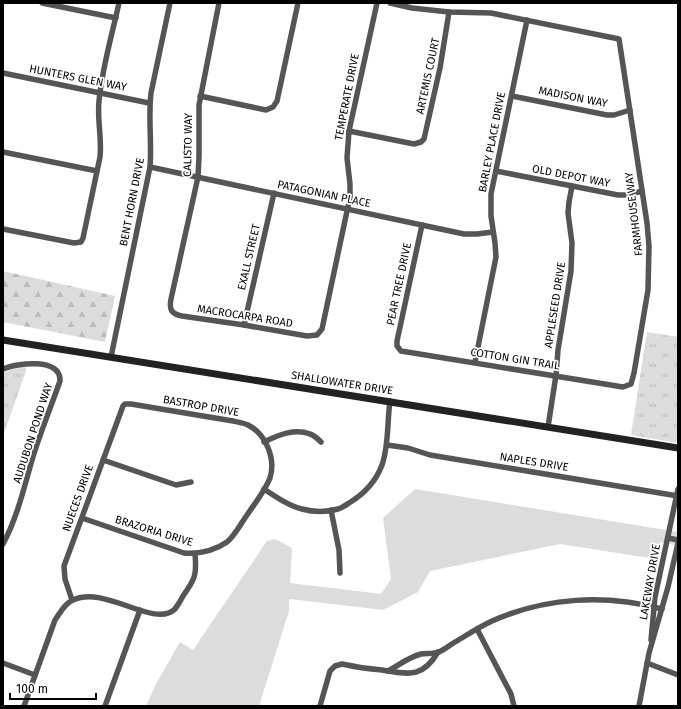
<svg xmlns="http://www.w3.org/2000/svg" width="681" height="709" font-family="'Fira Sans',sans-serif">
<defs>
<pattern id="forest-firs" width="22" height="20" patternUnits="userSpaceOnUse"><rect width="22" height="20" fill="#dcdcdc"/><path d="M5 1l3.5 6h-7zM16 11l3.5 6h-7z" fill="#bbb"/></pattern>
<pattern id="park-tufts" width="24" height="20" patternUnits="userSpaceOnUse"><rect width="24" height="20" fill="#dcdcdc"/><path d="M3 7l-1-3M5 7V3M7 7l1-3M15 17l-1-3M17 17v-4M19 17l1-3" fill="none" stroke="#bbb"/></pattern>
</defs>
<rect width="100%" height="100%" fill="#fff"/>
<polygon fill="#dcdcdc" points="415,489 678,532 678,546 661,542 656,559 560,544 430,571 418,592 383,610 289,599 289,611 259,706 146,706 156,684 180,642 193,650 267,541 275,539 292,548 290,583 381,594 391,579 383,518"/>
<polygon fill="url(#forest-firs)" points="3,271 115,296 105,342 3,322"/>
<g fill="url(#park-tufts)">
<polygon points="647,332 678,337 678,443 631,435"/>
<polygon points="26,367 26,371 3,436 3,373 14,369"/>
</g>
<g fill="none" stroke-linecap="round" stroke-linejoin="round">
<g stroke="#555" stroke-width="5.5">
<polyline points="42,3 116,18"/>
<path d="M219,3l-20,102v51l-1,21 -27,122c-2,10 0,15 11,17l62,9 63,11 10,-1 5,-6 28,-132v-13l-3,-26 2,-27 28,-128"/>
<polyline points="390,3 412,8 449,12 491,13 619,39 647,223 649,246 648,290 634,373 631,384 623,387 401,351 397,346 397,341 422,225"/>
<polyline points="3,73 149,103"/>
<polyline points="200,96 266,110 273,107 277,101 298,3"/>
<polyline points="512,96 607,115 614,115 630,110"/>
<polyline points="349,131 414,144 421,142 424,139 440,68 449,12"/>
<polyline points="3,152 97,171"/>
<polyline points="150,167 464,234 477,234 493,232"/>
<polyline points="496,171 618,195 628,195 642,191"/>
<path d="M3,229l71,14 7,-1 2,-4 17,-81c2,-19 -3,-38 -1,-56 3,-33 13,-66 20,-98"/>
<polyline points="244,325 274,193"/>
<path d="M111,357l39,-190c2,-25 -2,-50 1,-74l19,-90"/>
<polyline points="475,362 496,257 495,243 491,216 491,194 527,20"/>
<path d="M3,369c14,-6 58,-12 57,12 -9,26 -20,52 -28,79 -8,28 -15,58 -29,84"/>
<polyline points="548,427 556,375 558,350 571,271 572,243 568,213 569,202 572,186"/>
<path d="M264,442c14,-7 31,-14 46,-8 4,1 8,5 11,8"/>
<polyline points="387,445 408,448 430,455 678,496"/>
<polyline points="103,460 176,485 191,482"/>
<path d="M264,489c12,8 25,17 38,20 11,3 25,3 36,0 4,-1 8,-4 11,-6 15,-9 27,-22 33,-38 7,-20 5,-43 8,-64"/>
<polyline points="331,510 339,550 340,573"/>
<polyline points="668,538 678,540"/>
<path d="M72,600l-7,-21 -1,-13 59,-160 2,-2h6l102,17c5,1 11,2 15,4 18,9 28,34 22,53 -5,13 -15,25 -23,37 -5,7 -13,22 -20,27 -13,9 -28,12 -43,11l-102,-35"/>
<polyline points="477,629 511,694 514,706"/>
<polyline points="651,640 655,597 678,489"/>
<polyline points="3,663 35,675"/>
<polyline points="647,663 678,675"/>
<path d="M388,671c11,-6 21,-14 33,-17 6,-1 12,0 18,-2 5,-2 11,-7 16,-10 12,-7 24,-15 37,-21 54,-24 113,-27 170,-12"/>
<path d="M24,706l31,-86c5,-7 10,-17 18,-20 33,-15 81,29 102,9 3,-4 6,-9 8,-13 12,-17 14,-21 12,-42"/>
<polyline points="105,706 140,610"/>
<path d="M320,706l10,-35 5,-5 7,-2c13,3 27,5 40,6 26,4 40,9 56,-18"/>
<polyline points="639,706 649,653 668,587 678,543"/>
</g>
<polyline stroke="#222" stroke-width="7" points="3,340 678,448"/>
</g>
<g text-anchor="middle" dominant-baseline="central" stroke-width="3.5" stroke-linejoin="round" paint-order="stroke">
<g font-size="11" fill="#000" stroke="#fff">
<text transform="translate(428 76) rotate(-78)">ARTEMIS COURT</text>
<text transform="translate(78 78) rotate(11)">HUNTERS GLEN WAY</text>
<text transform="translate(347 97) rotate(-79)">TEMPERATE DRIVE</text>
<text transform="translate(573 97) rotate(11)">MADISON WAY</text>
<text transform="translate(492 142) rotate(-79)">BARLEY PLACE DRIVE</text>
<text transform="translate(188 145) rotate(-89)">CALISTO WAY</text>
<text transform="translate(571 176) rotate(11)">OLD DEPOT WAY</text>
<text transform="translate(324 194) rotate(12)">PATAGONIAN PLACE</text>
<text transform="translate(132 202) rotate(-79)">BENT HORN DRIVE</text>
<text transform="translate(634 214) rotate(-97)">FARMHOUSE WAY</text>
<text transform="translate(249 257) rotate(-77)">EXALL STREET</text>
<text transform="translate(399 284) rotate(-78)">PEAR TREE DRIVE</text>
<text transform="translate(555 305) rotate(-81)">APPLESEED DRIVE</text>
<text transform="translate(245 316) rotate(9)">MACROCARPA ROAD</text>
<text transform="translate(515 359) rotate(9)">COTTON GIN TRAIL</text>
<text transform="translate(342 383) rotate(9)">SHALLOWATER DRIVE</text>
<text transform="translate(201 406) rotate(10)">BASTROP DRIVE</text>
<text transform="translate(33 433) rotate(-72)">AUDUBON POND WAY</text>
<text transform="translate(534 462) rotate(9)">NAPLES DRIVE</text>
<text transform="translate(78 498) rotate(-70)">NUECES DRIVE</text>
<text transform="translate(154 531) rotate(17)">BRAZORIA DRIVE</text>
<text transform="translate(650 582) rotate(-80)">LAKEWAY DRIVE</text>
</g>
</g>
<rect width="681" height="709" fill="none" stroke="#000000" stroke-width="8"/>
<path d="M10 693v6h86v-6" fill="none" stroke="#000000" stroke-width="2"/>
<text x="16" y="693" font-size="12" fill="#000000" stroke="#ffffff" stroke-width="3" paint-order="stroke">100 m</text>
</svg>
